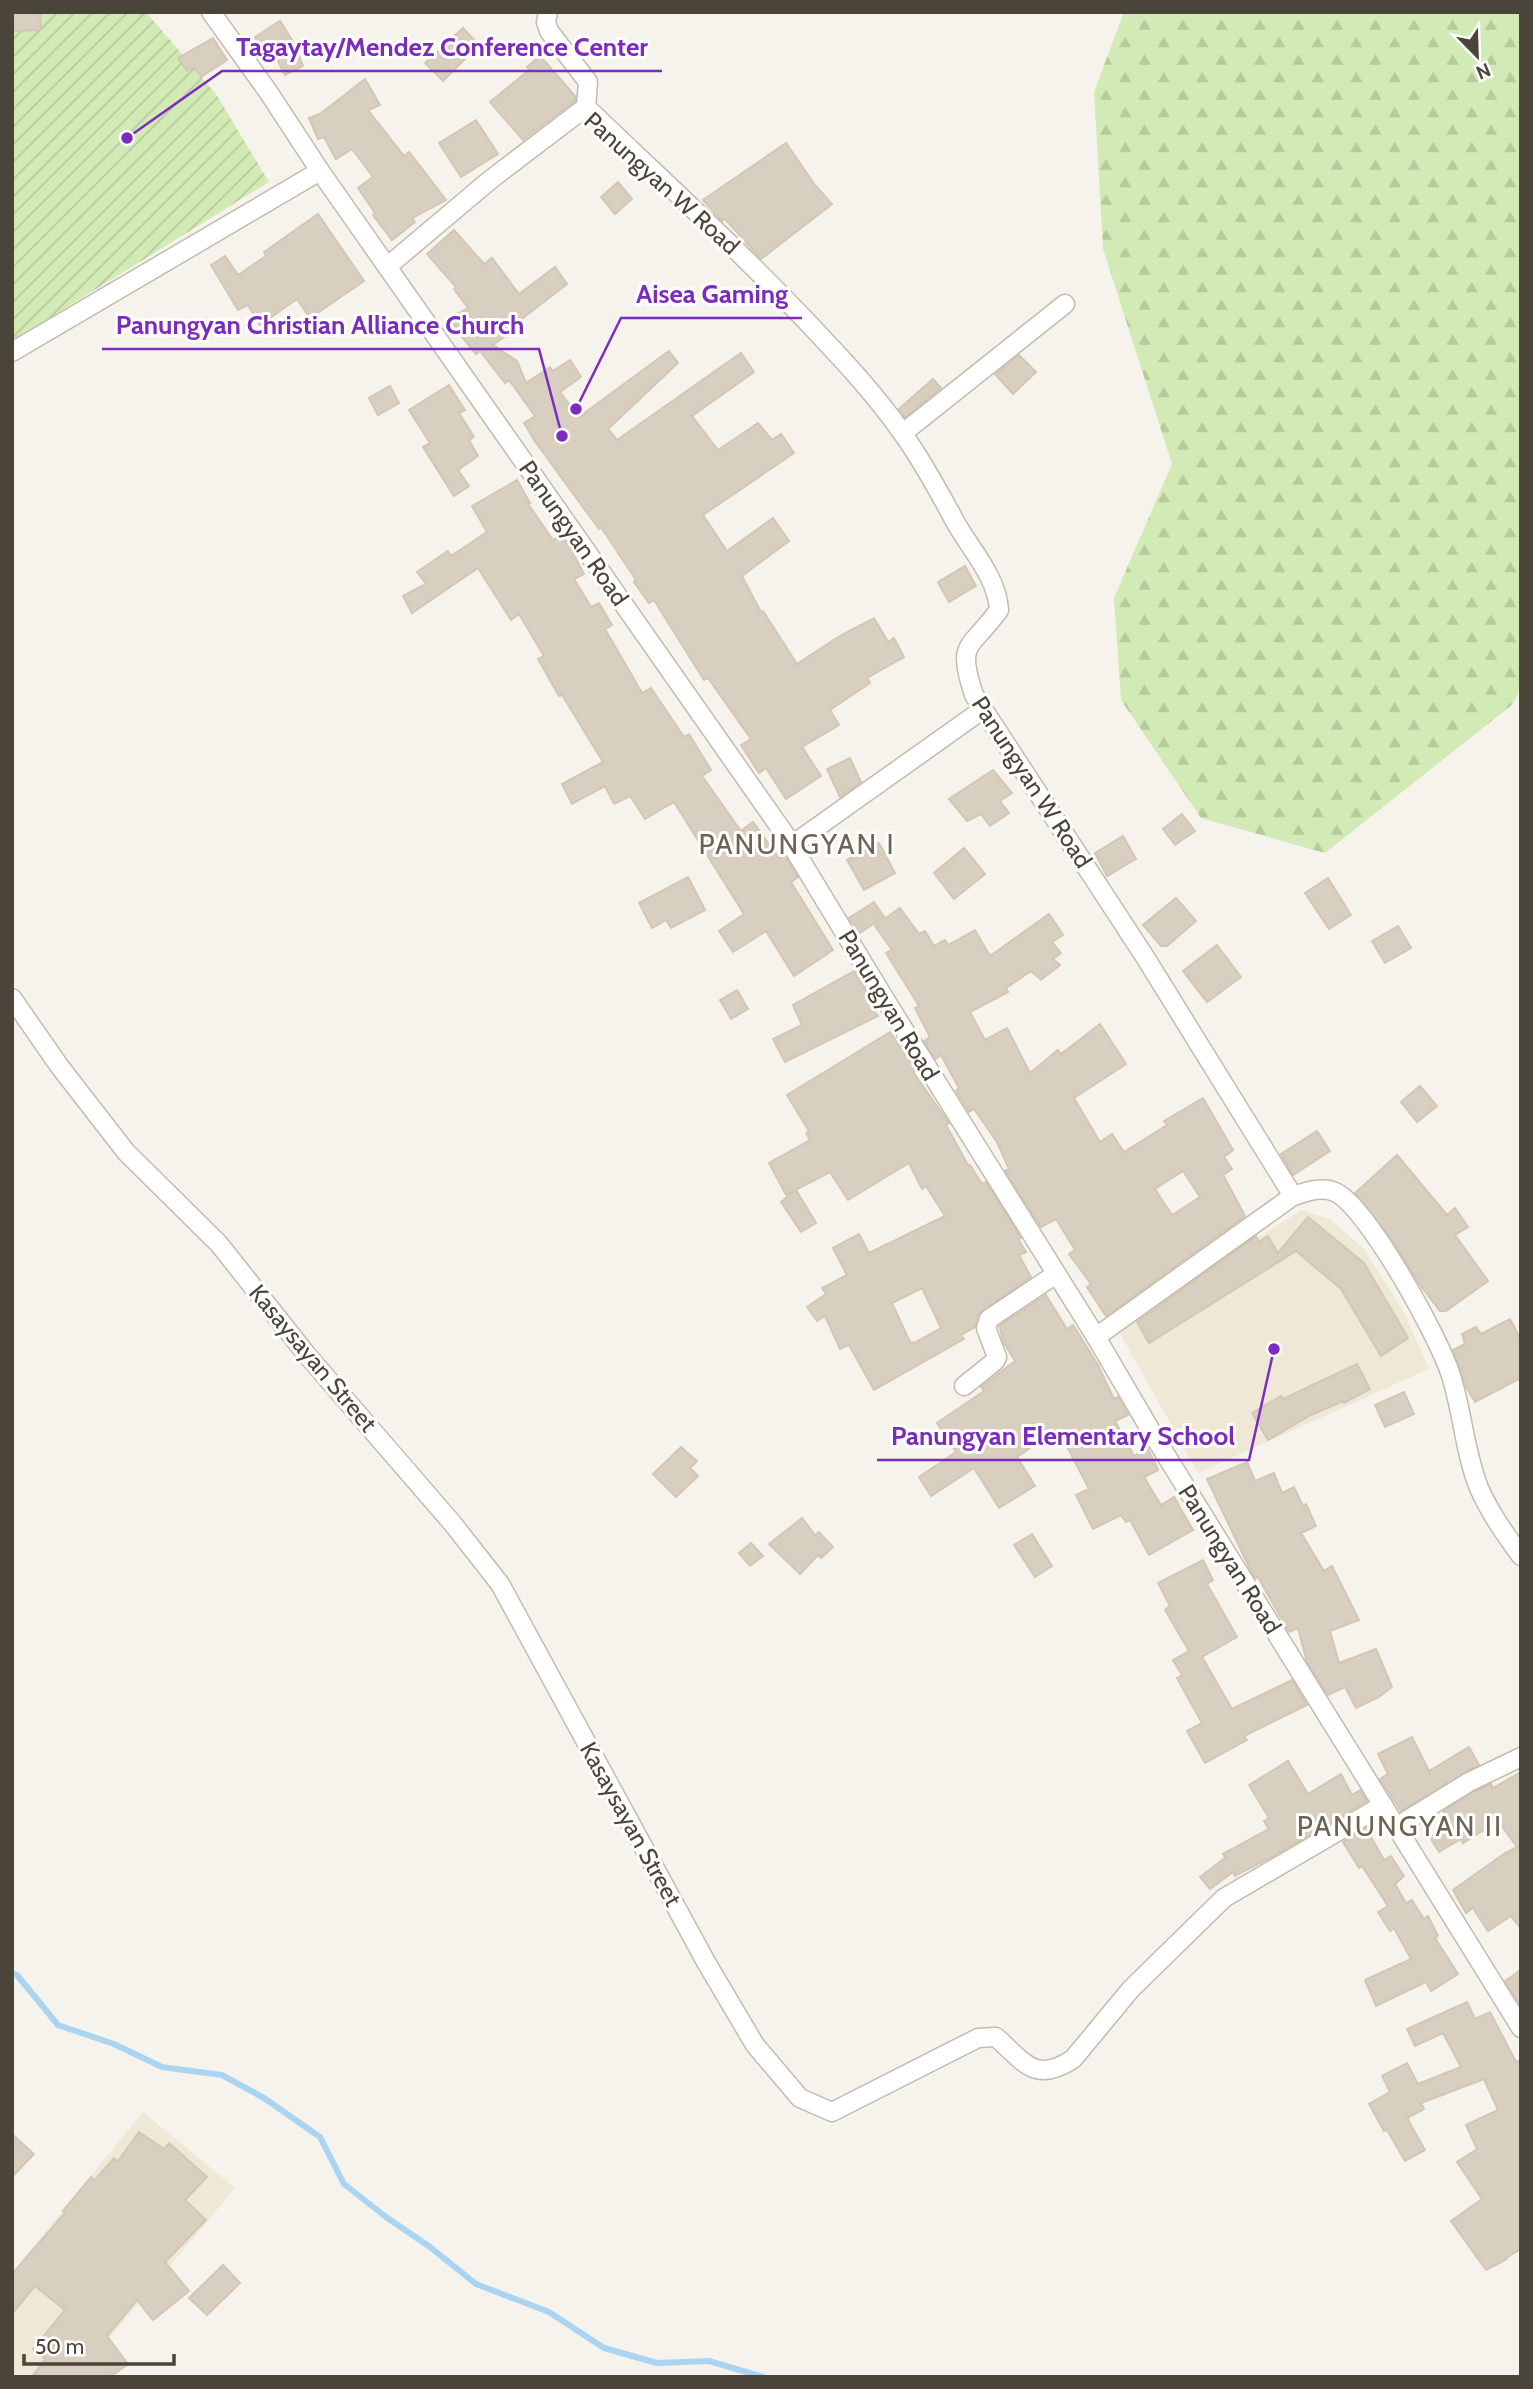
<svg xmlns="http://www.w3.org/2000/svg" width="1533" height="2389" font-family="Cabin,sans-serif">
<defs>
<pattern id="forest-firs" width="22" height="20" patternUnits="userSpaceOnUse" patternTransform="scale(1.75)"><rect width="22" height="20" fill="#d2eab5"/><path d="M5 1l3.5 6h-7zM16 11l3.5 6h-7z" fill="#b6ca9c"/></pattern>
<pattern id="garden-furrows" width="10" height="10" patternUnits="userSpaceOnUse" patternTransform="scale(1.75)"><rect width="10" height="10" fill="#d2eab5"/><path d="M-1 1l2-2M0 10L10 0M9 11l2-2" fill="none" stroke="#b6ca9c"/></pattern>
</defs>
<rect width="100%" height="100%" fill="#f6f3ec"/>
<g fill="#efe8d6">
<polygon points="1301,1210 1330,1219 1364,1249 1404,1312 1429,1369 1198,1473 1117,1328"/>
<polygon points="143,2112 235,2188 77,2377 19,2377 12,2372 12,2273"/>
</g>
<polygon fill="url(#forest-firs)" points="1124,12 1521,12 1521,688 1513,704 1325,853 1201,818 1121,700 1114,598 1172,464 1103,249 1094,92"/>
<polygon fill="url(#garden-furrows)" points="12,12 146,12 216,94 269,182 12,341"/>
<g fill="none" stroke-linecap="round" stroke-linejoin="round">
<polyline stroke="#a9d4f2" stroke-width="6" points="12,1973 17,1975 58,2025 114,2044 162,2067 222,2075 264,2098 320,2137 344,2184 386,2217 430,2247 476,2284 549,2312 604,2348 657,2363 709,2361 763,2377"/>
</g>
<g fill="#d8cfc1" stroke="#d3c7b4" stroke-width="2" fill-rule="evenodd">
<polygon points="12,12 40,12 41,30 12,31"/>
<polygon points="280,21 294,43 303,66 285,75 275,55 268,59 255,37"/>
<polygon points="463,28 479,45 443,81 425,63"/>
<polygon points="213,38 227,60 201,77 194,67 187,71 178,58"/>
<polygon points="540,56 575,96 575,101 523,140 490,102 529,70 527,67"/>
<polygon points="365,79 380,105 368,110 404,156 409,152 446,200 412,218 415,222 392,240 373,215 375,213 358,188 373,177 352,149 336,159 324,137 318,139 309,118 320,114"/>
<polygon points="476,120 498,154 461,177 439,143"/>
<polygon points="786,143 815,185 832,204 761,259 725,219 722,221 703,200"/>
<polygon points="618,182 632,199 615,214 601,197"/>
<polygon points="318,214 364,281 310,318 297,299 260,325 248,305 238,310 211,265 225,256 238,275 266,256 264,252"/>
<polygon points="454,230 484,264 492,258 519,294 555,267 567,284 506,331 508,334 493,345 517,361 526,383 550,367 553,371 570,360 581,377 560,392 579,417 669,351 678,363 608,429 617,440 741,353 754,372 692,416 718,450 758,423 772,440 781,434 794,453 703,515 727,551 773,518 789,541 742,576 761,612 763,611 797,664 838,637 874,618 888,642 894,638 904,657 867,678 870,683 830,710 839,725 802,747 821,776 786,799 766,768 759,773 741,745 751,739 708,678 704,680 654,600 649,603 634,582 636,580 601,527 599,529 534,440 524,423 535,416 509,380 505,383 480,351 476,354 458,332 450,318 468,308 454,289 456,287 427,254"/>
<polygon points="1019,355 1036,372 1013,394 995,374"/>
<polygon points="933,379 941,388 905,417 899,409"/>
<polygon points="449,385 465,410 459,413 474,437 469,440 478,456 458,470 469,486 454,496 423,447 430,443 409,410"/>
<polygon points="390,386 399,403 378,415 369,398"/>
<polygon points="517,480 530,503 528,504 553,540 561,535 570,548 584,574 574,579 591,607 599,603 612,625 605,629 642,693 651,688 684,737 689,734 711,770 702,776 741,831 753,822 779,858 784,855 798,877 791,882 833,950 794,976 766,931 733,952 719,931 744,914 674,802 645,819 630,796 614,804 605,786 572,804 562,784 603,762 562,695 559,696 538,659 544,656 519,614 511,620 478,568 412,613 403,596 426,584 417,572 448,551 451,556 487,532 472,506"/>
<polygon points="965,566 976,586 949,602 938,582"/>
<polygon points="850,758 861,782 840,797 827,769"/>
<polygon points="993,770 1012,793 1000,801 1009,813 990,826 981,814 967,821 949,799"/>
<polygon points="1182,814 1195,831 1175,845 1163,829"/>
<polygon points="1123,836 1136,859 1107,876 1095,853"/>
<polygon points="879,843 895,873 864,890 847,860"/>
<polygon points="964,848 985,874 954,899 934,873"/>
<polygon points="688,877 705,910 671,928 666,920 652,928 639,903"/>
<polygon points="1328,878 1351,915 1329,929 1305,893"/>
<polygon points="1176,898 1196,921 1167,946 1161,946 1143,925"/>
<polygon points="874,902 884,917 860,933 849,918"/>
<path d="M900,908l19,26 6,-3 9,15 11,-6 3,5 27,-15 15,26 59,-42 14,21 -11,7 9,11 -8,6 7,6 -19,15 -10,-9 -25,17 2,4 -38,20 15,28 22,-12 23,45 28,-23 3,4 39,-30 26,40 -52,34 26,44 12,-8 12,18 43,-27 -3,-4 39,-23 30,52 -9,7 8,12 -9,6 22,41 -139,100 -19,-29 4,-3 -22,-30 6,-4 -19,-31 -15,8 -36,-56 4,-2 -12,-27 -23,-33 -5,3 -13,-21 3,-3 -18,-33 -6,4 -11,-18 6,-4 -15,-29 4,-2 -33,-53 6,-3 -17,-24zM1183,1171l17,26 -28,18 -17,-26z"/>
<polygon points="1398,926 1411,948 1385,963 1372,941"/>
<polygon points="1217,945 1241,977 1207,1002 1183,971"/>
<polygon points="854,971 877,1008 873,1010 878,1016 785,1062 773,1039 802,1025 793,1005"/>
<polygon points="737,990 748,1009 731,1019 720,1000"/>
<path d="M890,1032l26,38 -3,2 36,51 -3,2 22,40h2l12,19 4,-2 35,56 -3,1 8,13 -7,3 12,22 -48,33 -5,5 -3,12 -14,8 3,4 -90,51 -25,-45 -9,4 -15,-33 -8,5 -10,-14 19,-13 -4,-6 25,-13 -14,-27 26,-14 10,19 76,-37 -19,-30 -4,3 -13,-26 -61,37 -18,-28 -44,23 -17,-32 41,-23 -4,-7 3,-2 -22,-36zM922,1288l19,40 -27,15 -4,-1 -18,-39z"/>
<polygon points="1420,1086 1437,1106 1417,1122 1401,1102"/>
<polygon points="1317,1131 1330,1151 1293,1175 1281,1154"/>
<polygon points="1397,1155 1447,1215 1455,1208 1468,1227 1455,1235 1488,1281 1446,1311 1440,1311 1420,1285 1393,1241 1355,1193"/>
<polygon points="796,1190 816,1223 801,1232 781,1202"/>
<polygon points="1308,1217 1364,1263 1408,1338 1381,1356 1341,1289 1296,1251 1149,1343 1137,1322 1256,1236 1259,1242 1268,1236 1278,1253"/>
<polygon points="1046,1295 1067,1329 1073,1325 1098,1365 1114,1399 1118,1397 1126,1411 1128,1415 1115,1421 1134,1456 1148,1449 1158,1470 1144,1477 1161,1505 1174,1497 1193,1530 1149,1555 1130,1520 1126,1522 1121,1515 1093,1529 1076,1495 1089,1489 1058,1429 1017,1457 1035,1486 999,1508 974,1468 931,1496 919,1477 956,1452 937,1423 984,1391 981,1387 1015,1361 1004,1343 999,1326"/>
<polygon points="1510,1319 1521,1340 1521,1378 1475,1402 1465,1385 1453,1350 1465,1344 1462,1334 1476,1327 1481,1334"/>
<polygon points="1357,1364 1370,1389 1344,1403 1343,1401 1311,1415 1268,1440 1252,1413 1281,1396 1283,1399"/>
<polygon points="1404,1392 1414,1414 1385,1427 1375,1405"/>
<polygon points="681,1447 697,1461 690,1468 698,1476 676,1497 653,1474"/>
<polygon points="1247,1462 1255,1481 1274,1473 1282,1493 1294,1487 1303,1506 1306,1504 1316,1526 1301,1533 1324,1571 1332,1566 1359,1620 1330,1631 1339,1663 1376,1649 1392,1687 1379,1697 1356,1708 1345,1687 1328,1695 1307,1662 1298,1628 1289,1632 1258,1577 1255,1578 1250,1569 1207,1479"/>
<polygon points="802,1518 815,1535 819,1532 833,1547 821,1558 818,1555 800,1574 769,1544"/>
<polygon points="1032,1534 1052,1566 1035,1577 1014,1545"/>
<polygon points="751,1543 763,1556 750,1566 739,1553"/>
<polygon points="1203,1560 1213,1580 1207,1584 1237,1637 1202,1657 1232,1709 1292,1680 1307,1705 1244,1736 1247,1740 1205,1763 1187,1731 1202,1723 1177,1678 1182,1675 1173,1660 1189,1651 1165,1610 1170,1606 1158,1583"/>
<polygon points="1412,1737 1429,1771 1469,1747 1479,1765 1401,1811 1380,1779 1388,1774 1378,1754"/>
<polygon points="1288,1761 1308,1794 1341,1774 1352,1795 1360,1790 1367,1801 1277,1854 1235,1876 1233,1872 1210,1889 1200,1877 1225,1858 1223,1854 1269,1829 1264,1821 1269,1818 1249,1785"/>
<polygon points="1521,1772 1521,1929 1511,1916 1488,1931 1473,1908 1466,1913 1453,1890 1505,1853 1517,1847 1498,1821 1463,1843 1461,1839 1439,1852 1430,1837 1451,1824 1443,1811 1474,1792 1491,1784 1493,1788"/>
<polygon points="1366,1828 1384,1860 1391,1856 1404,1876 1395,1884 1406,1903 1412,1900 1424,1919 1428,1916 1438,1936 1435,1938 1458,1974 1431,1991 1426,1982 1376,2006 1365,1980 1411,1959 1394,1928 1390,1931 1378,1912 1388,1906 1362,1866 1359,1868 1343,1842"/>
<polygon points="1521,1970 1521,2006 1505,1981"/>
<polygon points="1467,2002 1475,2019 1490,2012 1516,2062 1521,2060 1521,2249 1506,2258 1507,2259 1486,2270 1451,2221 1482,2199 1457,2162 1477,2149 1466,2125 1498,2110 1484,2079 1421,2103 1424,2109 1407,2118 1425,2150 1405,2161 1387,2130 1384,2131 1369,2104 1390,2092 1382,2076 1407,2063 1418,2084 1461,2067 1443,2033 1415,2046 1407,2029"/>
<polygon points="139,2132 164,2149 169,2143 207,2177 185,2200 206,2220 165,2262 189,2291 153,2320 137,2300 107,2336 128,2364 110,2377 32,2377 45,2359 33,2349 65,2310 35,2286 12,2314 12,2274 65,2213 63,2211 91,2177 95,2180 114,2158 118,2161"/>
<polygon points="12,2134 34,2154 12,2177"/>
<polygon points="223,2265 240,2283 207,2315 189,2298"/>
</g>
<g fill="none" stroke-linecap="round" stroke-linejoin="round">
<g stroke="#c2bbae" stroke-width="21">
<g id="street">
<polyline points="211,12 269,93 320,171 786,836 886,1001 1096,1337 1154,1436 1521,2028"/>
<polyline points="548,12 546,22 549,31 588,82 586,107"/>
<path d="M388,266l102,-86 96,-73c75,72 152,142 224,218 33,35 66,70 93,109 21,29 37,60 54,91 16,27 40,53 42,85 -29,40 -43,31 -25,85l171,262 148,239"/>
<polyline points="12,352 320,171"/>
<polyline points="903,433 1065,304"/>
<polyline points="792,845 982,710"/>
<path d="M12,998l48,69 66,85 93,92 88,111 146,169 47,60 206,378 49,83 45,53 32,14 146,-74 18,-1c28,25 39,47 77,22l58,-70 93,-91 159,-93"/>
<path d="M1096,1337l197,-141c13,-4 29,-10 42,-4 32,14 107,150 117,187 11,37 13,74 27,109 11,25 26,46 42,68"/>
<polyline points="964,1386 995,1361 997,1357 986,1328 989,1319 1056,1274"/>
<polyline points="1396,1827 1469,1782 1521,1757"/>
</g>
</g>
<use href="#street" stroke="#fff" stroke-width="18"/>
</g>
<g text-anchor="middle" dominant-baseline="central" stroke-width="6" stroke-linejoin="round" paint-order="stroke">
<g font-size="24" fill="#4b4439" stroke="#fff">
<text transform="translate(662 183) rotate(42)">Panungyan W Road</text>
<text transform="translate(574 533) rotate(55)">Panungyan Road</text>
<text transform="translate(1032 782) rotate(57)">Panungyan W Road</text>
<text transform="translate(889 1005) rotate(59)">Panungyan Road</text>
<text transform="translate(313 1358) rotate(50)">Kasaysayan Street</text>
<text transform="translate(1230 1559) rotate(58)">Panungyan Road</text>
<text transform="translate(631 1824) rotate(61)">Kasaysayan Street</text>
</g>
<g font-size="28" letter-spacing="2" fill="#6e6250" stroke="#fff">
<text x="797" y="844">PANUNGYAN I</text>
<text x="1400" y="1826">PANUNGYAN II</text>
</g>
</g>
<path fill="none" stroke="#7b2cbf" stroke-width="2.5" d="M127 138L222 71H662M576 409L621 318H802M562 436L539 349H102M1274 1349L1249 1460H877"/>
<g fill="#7b2cbf" stroke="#fff" stroke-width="2.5">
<circle cx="127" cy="138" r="7"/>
<circle cx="576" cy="409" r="7"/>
<circle cx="562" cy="436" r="7"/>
<circle cx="1274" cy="1349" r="7"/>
</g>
<g font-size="26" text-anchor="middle" font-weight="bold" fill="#7b2cbf" stroke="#fff" stroke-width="6" stroke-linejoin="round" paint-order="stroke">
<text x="442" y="56">Tagaytay/Mendez Conference Center</text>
<text x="712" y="303">Aisea Gaming</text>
<text x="320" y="334">Panungyan Christian Alliance Church</text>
<text x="1063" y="1445">Panungyan Elementary School</text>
</g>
<rect width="1533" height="2389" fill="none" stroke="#4b4439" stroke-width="28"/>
<g transform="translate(1477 56) rotate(157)" stroke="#ffffff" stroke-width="5" paint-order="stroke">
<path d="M0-5L12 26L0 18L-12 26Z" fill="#4b4439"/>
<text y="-10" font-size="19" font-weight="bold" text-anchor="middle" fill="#4b4439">N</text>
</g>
<path d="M24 2354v10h150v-10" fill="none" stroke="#4b4439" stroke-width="3.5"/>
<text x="35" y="2354" font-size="21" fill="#4b4439" stroke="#ffffff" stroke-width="5" paint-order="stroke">50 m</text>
</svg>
